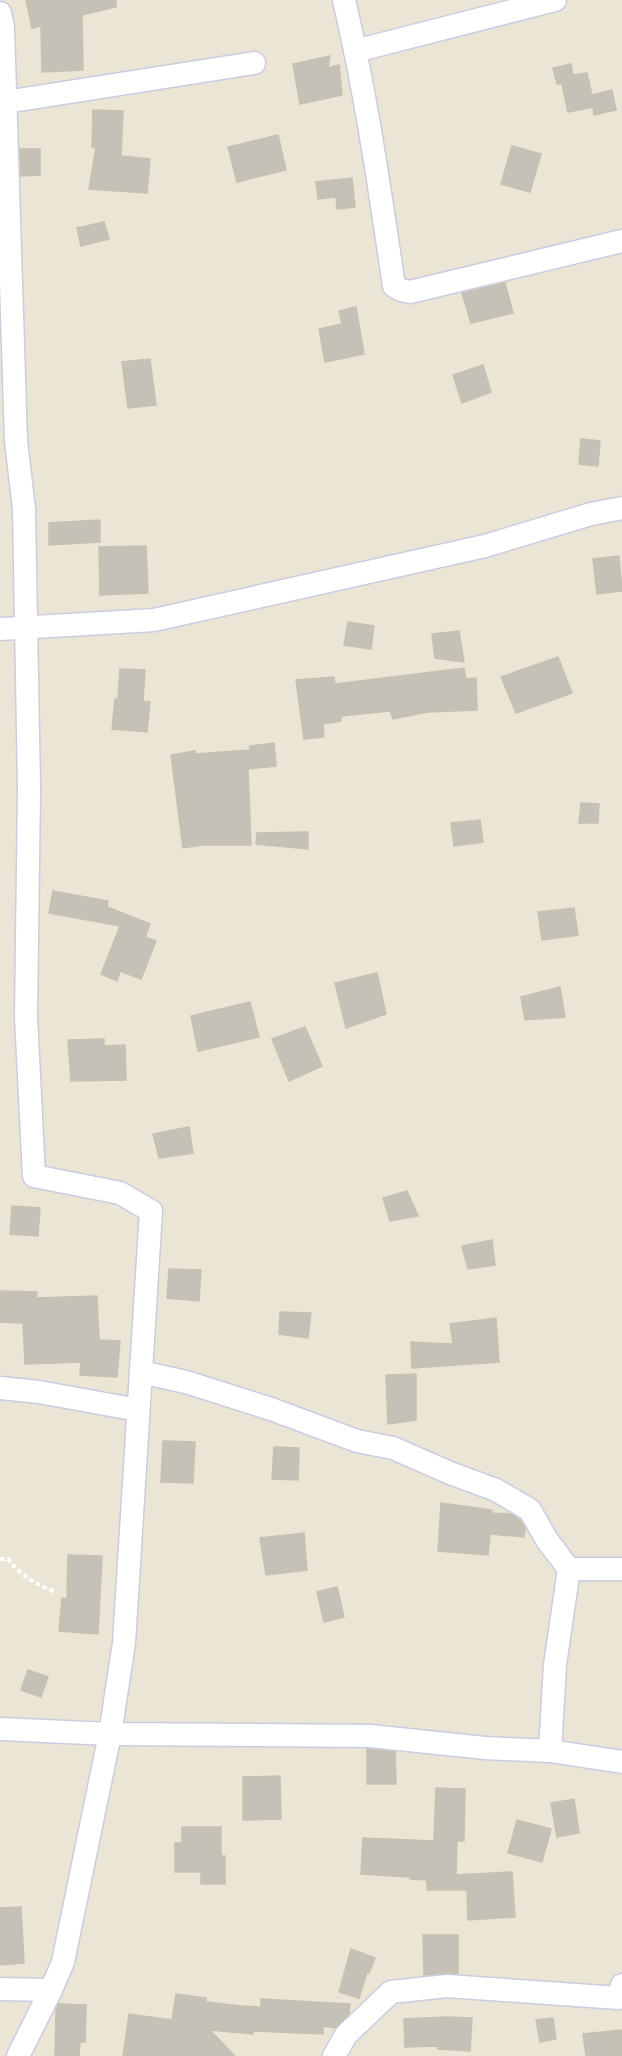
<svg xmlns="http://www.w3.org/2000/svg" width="622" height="2056" font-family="Inter,sans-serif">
<rect width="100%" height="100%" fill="#ebe5d6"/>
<g fill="#c5c1b6" stroke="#c6c1b0" stroke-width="1.5">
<polygon points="26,0 116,0 116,7 82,15 83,70 42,72 41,26 32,28"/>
<polygon points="330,56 328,68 339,65 342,95 300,104 293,64"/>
<polygon points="571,64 573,75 587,73 592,95 612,90 616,110 594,115 593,107 568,112 562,84 557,84 553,68"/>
<polygon points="93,110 123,111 121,156 150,159 147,193 89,189 96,147 92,147"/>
<polygon points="278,135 286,170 237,182 228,147"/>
<polygon points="512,146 541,154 530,192 501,184"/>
<polygon points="20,149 40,149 40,175 21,176"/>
<polygon points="352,178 355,207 337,209 336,197 318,199 316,182"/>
<polygon points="104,222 109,239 81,246 77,228"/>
<polygon points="505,283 513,313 471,323 462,293"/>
<polygon points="356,307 364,354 325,362 319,329 342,324 339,311"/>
<polygon points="150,359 156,405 128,408 122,362"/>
<polygon points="483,365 491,392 462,403 453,375"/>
<polygon points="581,439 600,441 598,466 579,464"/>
<polygon points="100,520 100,542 49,545 49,523"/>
<polygon points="146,546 148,593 100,595 99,547"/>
<polygon points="619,556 622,591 597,594 593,559"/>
<polygon points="348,622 374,626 371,649 344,645"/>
<polygon points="459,631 464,662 435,658 432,634"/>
<polygon points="558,657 572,693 516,713 501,677"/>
<polygon points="464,668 466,679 476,678 477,710 428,712 393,719 390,711 341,716 341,721 323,724 324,737 304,739 296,680 334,677 335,684"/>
<polygon points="120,669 145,670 143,701 150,702 147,732 112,729 115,699 118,699"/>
<polygon points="274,743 276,766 248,769 251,845 202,845 183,848 171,755 195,751 195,754 250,750 250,746"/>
<polygon points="581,803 599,804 598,823 579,823"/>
<polygon points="480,820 483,842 454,846 451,823"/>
<polygon points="308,832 308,849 256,844 257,833"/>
<polygon points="53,891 108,901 107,907 150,924 145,937 156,941 141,979 120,971 117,981 101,974 120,926 49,913"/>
<polygon points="574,908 578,935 542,940 538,912"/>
<polygon points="377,973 386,1014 346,1028 335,983"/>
<polygon points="560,987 565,1017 525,1020 521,997"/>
<polygon points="250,1002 259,1037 198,1051 191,1016"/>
<polygon points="305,1027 322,1066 289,1081 272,1039"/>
<polygon points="104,1039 104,1046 125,1045 126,1080 71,1081 68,1040"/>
<polygon points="189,1127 193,1153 159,1158 153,1134"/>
<polygon points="407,1191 418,1216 390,1221 383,1198"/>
<polygon points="12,1206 40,1208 38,1236 10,1234"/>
<polygon points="492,1240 495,1265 468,1269 462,1246"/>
<polygon points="169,1269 201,1270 199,1301 167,1298"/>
<polygon points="1,1291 37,1292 36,1298 97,1296 99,1340 120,1341 117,1377 80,1375 81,1362 25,1364 23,1323 0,1322"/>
<polygon points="280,1312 311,1313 308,1338 279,1334"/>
<polygon points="496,1318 499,1362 412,1368 411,1342 453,1344 450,1324"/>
<polygon points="416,1374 416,1420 388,1424 386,1375"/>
<polygon points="163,1441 195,1442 193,1483 161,1482"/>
<polygon points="274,1447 299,1448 298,1480 272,1479"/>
<polygon points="441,1503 492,1510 491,1513 511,1514 520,1520 525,1528 524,1537 490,1534 488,1555 438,1551"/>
<polygon points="304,1533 307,1570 266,1575 260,1538"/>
<polygon points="68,1555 102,1556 98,1634 59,1631 62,1598 67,1599"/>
<polygon points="337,1587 344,1617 324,1622 317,1592"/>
<polygon points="28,1670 48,1677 41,1697 21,1690"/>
<polygon points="367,1749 395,1752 396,1784 367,1784"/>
<polygon points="280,1776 281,1819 243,1820 243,1777"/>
<polygon points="436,1788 465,1789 464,1841 457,1841 456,1875 512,1872 515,1917 468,1920 467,1890 427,1890 427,1880 410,1879 410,1877 361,1874 363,1838 434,1841"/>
<polygon points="574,1799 579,1833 557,1837 551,1803"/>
<polygon points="517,1820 551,1829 542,1862 508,1853"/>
<polygon points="182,1827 221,1827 221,1856 225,1856 225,1884 201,1884 201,1872 175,1872 175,1843 182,1843"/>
<polygon points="21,1907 24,1963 0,1965 0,1908"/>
<polygon points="423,1935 458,1935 458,1973 424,1975"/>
<polygon points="351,1949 375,1958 369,1973 367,1972 359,1998 339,1992"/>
<polygon points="176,1994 206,1998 206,2002 241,2006 261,2007 261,1999 350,2004 349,2014 335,2028 323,2026 323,2034 253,2031 253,2034 210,2030 235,2056 123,2056 129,2014 172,2020"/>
<polygon points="59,2004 86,2005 85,2042 80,2042 79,2056 55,2056 56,2010"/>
<polygon points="447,2017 472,2018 470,2051 438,2049 438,2046 405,2047 404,2019"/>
<polygon points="553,2018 556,2039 540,2042 536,2020"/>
<polygon points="622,2030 622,2056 586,2056 583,2034"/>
</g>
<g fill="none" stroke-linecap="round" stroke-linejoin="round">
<g stroke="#cbcce1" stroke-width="25">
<g id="minor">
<path d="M344,0c22,94 36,191 50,286l7,4 9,2 212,-51"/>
<polyline points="0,13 3,27 16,441 24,509 29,788 26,1017 34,1176 120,1193 151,1211 124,1643 110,1734 63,1962 51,1990 0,1989"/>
<polyline points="355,51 555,0"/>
<polyline points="0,103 254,63"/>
<polyline points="0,629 154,620 485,546 591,514 622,508"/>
<polyline points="141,1372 186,1382 271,1409 357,1441 393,1448 450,1473 496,1490 530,1510 547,1540 569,1569 622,1569"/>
<polyline points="0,1388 39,1392 138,1410"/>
<polyline points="569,1569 555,1665 550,1751 622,1762"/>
<polyline points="0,1729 110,1734 370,1736 485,1748 550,1751"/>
<polyline points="18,2056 51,1990"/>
<polyline points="334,2056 346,2035 391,1992 447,1986 619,1998 622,1985"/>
</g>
</g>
<path stroke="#fff" stroke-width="4" stroke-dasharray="4.5 3" stroke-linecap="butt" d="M0,1559h8c12,16 29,26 47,33"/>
<use href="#minor" stroke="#fff" stroke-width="22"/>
</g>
</svg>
